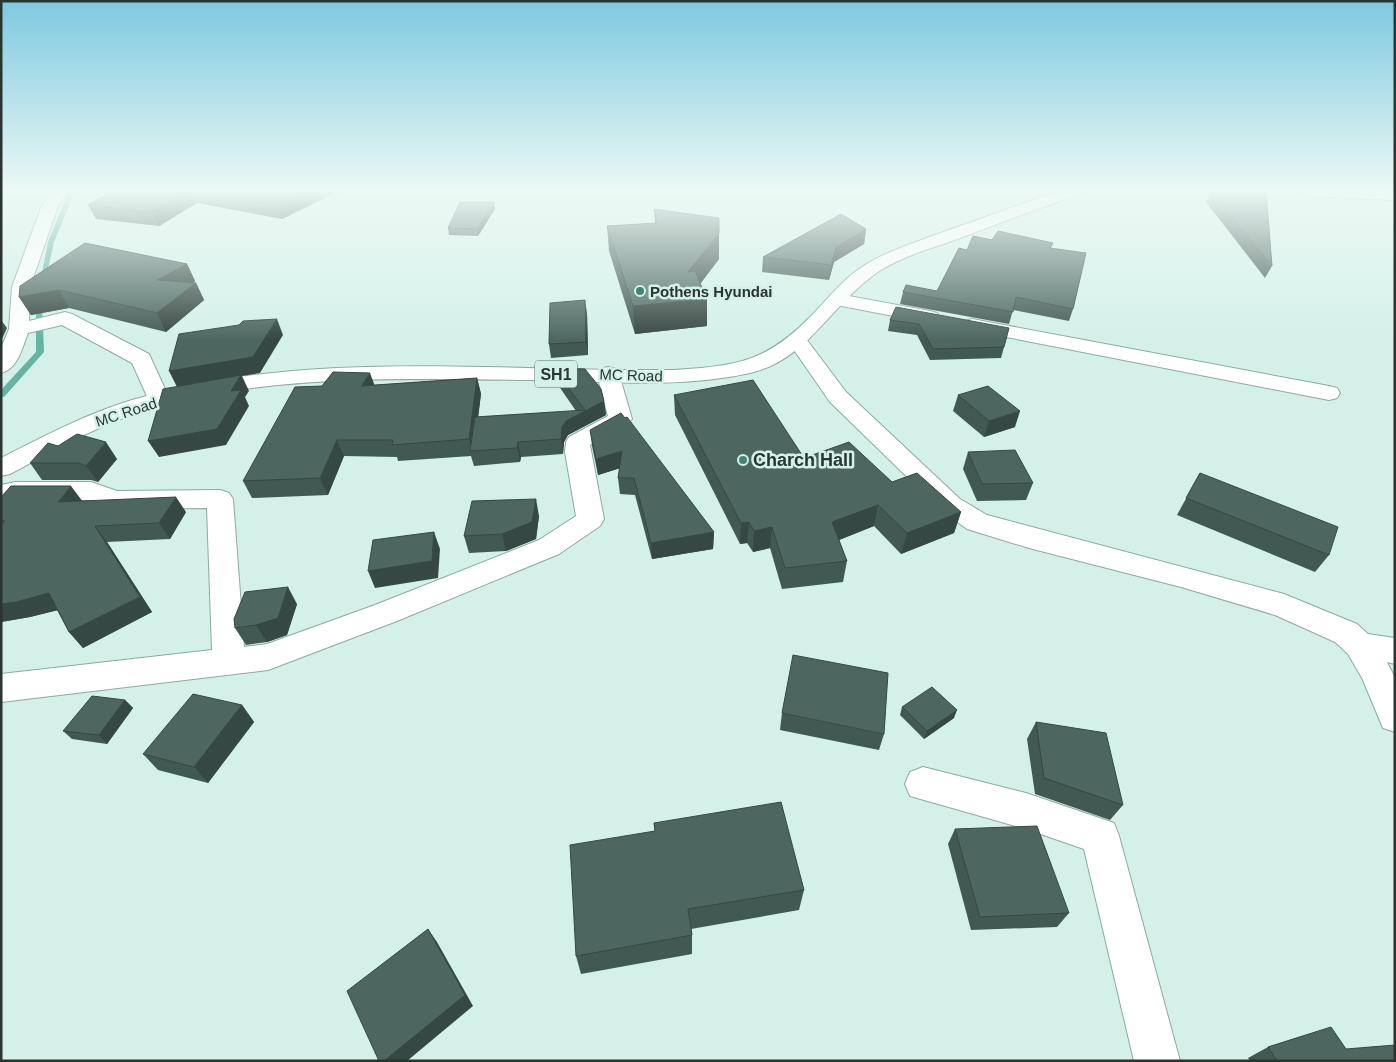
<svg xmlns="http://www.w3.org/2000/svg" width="1396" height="1062" font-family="Helvetica,sans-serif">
<rect width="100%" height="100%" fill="#d4f1e9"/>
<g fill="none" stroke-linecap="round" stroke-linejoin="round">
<g fill="#66b3a2" fill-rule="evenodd">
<polygon points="69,191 75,191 54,242 45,282 40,283 48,242"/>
<polygon points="39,299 42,301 44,352 4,397 1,397 1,390 36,352 36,301"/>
</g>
<g stroke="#8da9a1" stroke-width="2">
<g id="minor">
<path d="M53,191h15l-10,15 -28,81 -1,34 36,-9 7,2 77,40 21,46 -3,5 -8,2 -8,-2 -19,-42 -70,-38 -34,8c-6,15 -10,36 -27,40v-25l8,-19 3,-42 30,-82z"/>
<polygon points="838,294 930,311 937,313 940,317 937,321 930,323 831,304 828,300 831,296"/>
<polygon points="972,319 1329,386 1337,388 1340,393 1337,398 1329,400 965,329 962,325 965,321"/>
<polygon points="797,334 804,336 846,392 960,499 987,515 1284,594 1357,624 1368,634 1395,638 1395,664 1387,662 1395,678 1395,732 1383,728 1362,678 1348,654 1335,642 1275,615 1181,587 1029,548 967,529 942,511 830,402 787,340 790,336"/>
<polygon points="608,367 616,369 619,374 632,419 628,424 590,445 604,519 600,526 559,554 397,621 268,670 1,702 1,674 212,650 207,508 115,509 88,500 15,500 1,503 1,485 15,482 91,482 117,491 220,490 229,493 233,499 244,647 267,644 375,605 539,540 576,516 565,452 566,442 569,437 608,416 597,374 600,369"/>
<polygon points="923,767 1026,793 1114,823 1119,836 1180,1061 1134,1061 1084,849 1026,829 910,796 905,784 910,772"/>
</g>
</g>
<g stroke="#8da9a1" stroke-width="2">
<g id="major">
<path d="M1060,191h23l-2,3c-43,14 -86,31 -129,47 -25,9 -52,16 -74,31 -47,32 -70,88 -128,101 -72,16 -145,8 -218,7 -127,-1 -277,-7 -398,34 -43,15 -84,39 -124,60l-9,2v-18c43,-22 85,-44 131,-58 175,-52 363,-28 542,-30 64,-4 93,-8 139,-56 17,-18 34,-39 55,-51 24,-14 52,-22 78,-32 38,-13 76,-28 114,-40z"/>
<polygon points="1301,191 1395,191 1395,200 1308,196"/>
</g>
</g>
<use href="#minor" fill="#fff" fill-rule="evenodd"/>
<use href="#major" fill="#fff" fill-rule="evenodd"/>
</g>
<g fill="#425953">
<polygon points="112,191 337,191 337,192 282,219 197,203 159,226 96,219 88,205"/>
<polygon points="1211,191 1272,266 1265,278 1206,202"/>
<polygon points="494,202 495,209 478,236 449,235 448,228"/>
<polygon points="654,209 719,259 700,283 707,299 707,326 635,334 609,251 607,226 655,223"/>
<polygon points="866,229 864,244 834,262 829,280 762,272 763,257"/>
<polygon points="992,240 1052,248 1073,309 1069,321 1013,310 1009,324 900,304 903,292 937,291 967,250"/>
<polygon points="187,264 195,281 193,283 196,283 204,300 166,332 69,308 31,315 19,297"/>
<polygon points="896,307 1004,347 1001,358 930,360 917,335 888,331 890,320"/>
<polygon points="587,313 588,355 551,358 549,344"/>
<polygon points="553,368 604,401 606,415 568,435 564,442 563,454 521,457 520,462 474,466 471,456 398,461 397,457 344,456 328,495 252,498 243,481 374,385 477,378 481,394 478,417 576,411 556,382"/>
<polygon points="674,395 804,458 892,482 961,512 954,533 901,554 874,526 839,540 847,561 843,582 782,589 770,548 753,552 747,543 740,544 675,415"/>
<polygon points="958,395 1015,427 984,437 953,411"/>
<polygon points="590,430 714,532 713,549 652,559 635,495 620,494 618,478 620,468 598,475 592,446"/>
<polygon points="58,446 117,459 98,482 91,480 42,480 30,463"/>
<polygon points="968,452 1033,483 1026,500 977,501 963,469"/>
<polygon points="1200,473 1329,555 1315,572 1177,515"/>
<polygon points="1,497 82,501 186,512 170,539 107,542 152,612 83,648 69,632 57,610 30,617 1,622"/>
<polygon points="539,516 536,539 506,551 469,553 464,536"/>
<polygon points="297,604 287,635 267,642 246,645 235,628"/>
<polygon points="125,700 133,708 107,744 72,739 63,731"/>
<polygon points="242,705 254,722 208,783 158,770 143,754"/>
<polygon points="902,707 954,718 924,739 900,715"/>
<polygon points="782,713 884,734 879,750 780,730"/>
<polygon points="1036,722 1123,805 1110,820 1035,794 1027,739"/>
<polygon points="654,823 804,890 799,910 691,929 692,935 692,954 581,974 576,956 655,831"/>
<polygon points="955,829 1069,913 1057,927 971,930 948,844"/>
<polygon points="1268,1047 1395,1061 1250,1061 1248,1058"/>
</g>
<g fill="#364843">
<polygon points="188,191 192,191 197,203 159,226 152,212"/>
<polygon points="307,191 337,192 282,219 277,206"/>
<polygon points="494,202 495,209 478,236 477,229"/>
<polygon points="866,229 864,244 834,262 829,280 831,265 836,247"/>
<polygon points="719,233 719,259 689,299 688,272"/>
<polygon points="187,264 195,281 166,298 157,280"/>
<polygon points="196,283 204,300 166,332 157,313"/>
<polygon points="59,290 69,308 31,315 19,297"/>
<polygon points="707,299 707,326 635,334 633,306"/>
<polygon points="585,300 587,313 588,355 586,342"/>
<polygon points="277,319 283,335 260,373 242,376 249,391 245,397 249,406 226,445 159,457 148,441 177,387 169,371"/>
<polygon points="1,320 7,328 1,341"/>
<polygon points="370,373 376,389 361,386"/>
<polygon points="477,378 481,394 474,451 472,451 469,439"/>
<polygon points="604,401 606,415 568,435 564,442 563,454 561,439 562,427 566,421"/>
<polygon points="1020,411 1015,427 984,437 989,421"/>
<polygon points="337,440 344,456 328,495 320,478"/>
<polygon points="106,442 117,459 98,482 86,466"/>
<polygon points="518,442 521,457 520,462 517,448"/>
<polygon points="622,451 624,467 598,475 596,459"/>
<polygon points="71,486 83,502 58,502"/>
<polygon points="176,497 186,512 170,539 159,523"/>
<polygon points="536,499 539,516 536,539 506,551 502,534"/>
<polygon points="878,505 874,526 829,544 832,522"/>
<polygon points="961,512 954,533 901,554 907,533"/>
<polygon points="749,522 747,543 740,544 741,523"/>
<polygon points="95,526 107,542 152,612 83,648 69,632"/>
<polygon points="772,527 770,548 753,552 754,531"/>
<polygon points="434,532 440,549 438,578 375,588 368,571"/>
<polygon points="714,532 713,549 652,559 651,543"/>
<polygon points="288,587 297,604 287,635 267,642 256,625"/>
<polygon points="49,593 63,609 30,617 1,622 1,604"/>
<polygon points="125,700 133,708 107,744 99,735"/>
<polygon points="242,705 254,722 208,783 194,767"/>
<polygon points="957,710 954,718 924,739 927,731"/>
<polygon points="428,929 437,942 473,1006 407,1061 384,1061"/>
</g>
<g fill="#4d6760" stroke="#364843">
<polygon points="112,191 188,191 152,212 88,205"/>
<polygon points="201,191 307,191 277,206"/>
<polygon points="1211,191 1266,191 1272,266"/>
<polygon points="460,202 494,202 477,229 448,228"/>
<polygon points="654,209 719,218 719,233 688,272 695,271 707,299 633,306 607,226 657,223"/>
<polygon points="841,214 866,229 836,247 831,265 763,257"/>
<polygon points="998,231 1053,243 1050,248 1086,253 1073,309 1016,297 1013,312 903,292 906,285 937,291 959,248 967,250 973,236 992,240"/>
<polygon points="85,243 187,264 157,280 196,283 157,313 59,290 19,297 20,286"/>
<polygon points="585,300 586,342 549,344 550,303"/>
<polygon points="896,307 1009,328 1004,347 933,349 919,324 890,320"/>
<polygon points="277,319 253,357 169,371 179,334 239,325 243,321"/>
<polygon points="553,368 585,369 601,389 604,401 566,421 562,427 561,439 518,442 517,448 470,451 475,417 585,410"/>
<polygon points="333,372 370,373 361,386 477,378 469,439 392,445 393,440 337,440 320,478 243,481 295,387 322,386"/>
<polygon points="241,375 231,391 241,390 217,429 148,441 163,389"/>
<polygon points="753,380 804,458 849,442 892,482 917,473 961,512 907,533 878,505 832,522 847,561 785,568 772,527 754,531 749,522 741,523 674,395"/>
<polygon points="988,386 1020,411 989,421 958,395"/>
<polygon points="621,413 625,418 627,417 714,532 651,543 634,478 618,478 622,451 596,459 590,430"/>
<polygon points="77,434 106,442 86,466 79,463 30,463 48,443 58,446"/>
<polygon points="1015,450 1033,483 982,484 968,452"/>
<polygon points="1200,473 1338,527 1329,555 1186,498"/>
<polygon points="11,486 71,486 58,502 176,497 159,523 95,526 140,597 69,632 49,593 16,602 1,604 1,526 5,520 1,521 1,497"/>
<polygon points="536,499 532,522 502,534 464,536 472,501"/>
<polygon points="434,532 432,561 368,571 373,540"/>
<polygon points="288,587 278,618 256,625 235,628 234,619 245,592"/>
<polygon points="793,655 888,673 884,734 782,713"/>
<polygon points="932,687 957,710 927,731 902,707"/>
<polygon points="193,694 242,705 194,767 143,754"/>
<polygon points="92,696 125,700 99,735 63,731"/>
<polygon points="1036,722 1106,733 1123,805 1044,778"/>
<polygon points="781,802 804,890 688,909 692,935 576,956 570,845 655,831 654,823"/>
<polygon points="1037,826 1069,913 980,917 955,829"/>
<polygon points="428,929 465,995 384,1061 379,1061 347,991"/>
<polygon points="1331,1027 1346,1049 1395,1045 1395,1061 1277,1061 1268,1047"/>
</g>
<linearGradient id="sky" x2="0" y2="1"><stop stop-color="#7ec9df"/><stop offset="0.56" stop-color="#ecf9f5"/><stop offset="1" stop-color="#ecf9f5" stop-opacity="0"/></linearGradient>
<rect width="1396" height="340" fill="url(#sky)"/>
<g fill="#428576" stroke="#d4f1e9" stroke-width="2">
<circle cx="640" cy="291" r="5"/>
<circle cx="743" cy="460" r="5"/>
</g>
<g text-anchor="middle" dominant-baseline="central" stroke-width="5" stroke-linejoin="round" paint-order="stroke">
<g font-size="15" font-weight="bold" fill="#2a3532" stroke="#d4f1e9" text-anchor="start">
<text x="650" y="291">Pothens Hyundai</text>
</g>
<g font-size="15" fill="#2a3532" stroke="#d4f1e9">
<text transform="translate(631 375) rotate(2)">MC Road</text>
<text transform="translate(126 412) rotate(-18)">MC Road</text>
</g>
<rect fill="#d4f1e9" stroke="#5d6d69" stroke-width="1" x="535" y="360.5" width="42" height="27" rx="4"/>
<g font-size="16" font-weight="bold" fill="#2a3532">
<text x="556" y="374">SH1</text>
</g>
<g font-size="18" font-weight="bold" fill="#2a3532" stroke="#d4f1e9" text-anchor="start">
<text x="753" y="460">Charch Hall</text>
</g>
</g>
<rect width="1396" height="1062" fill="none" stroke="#2a3532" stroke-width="5"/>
</svg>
